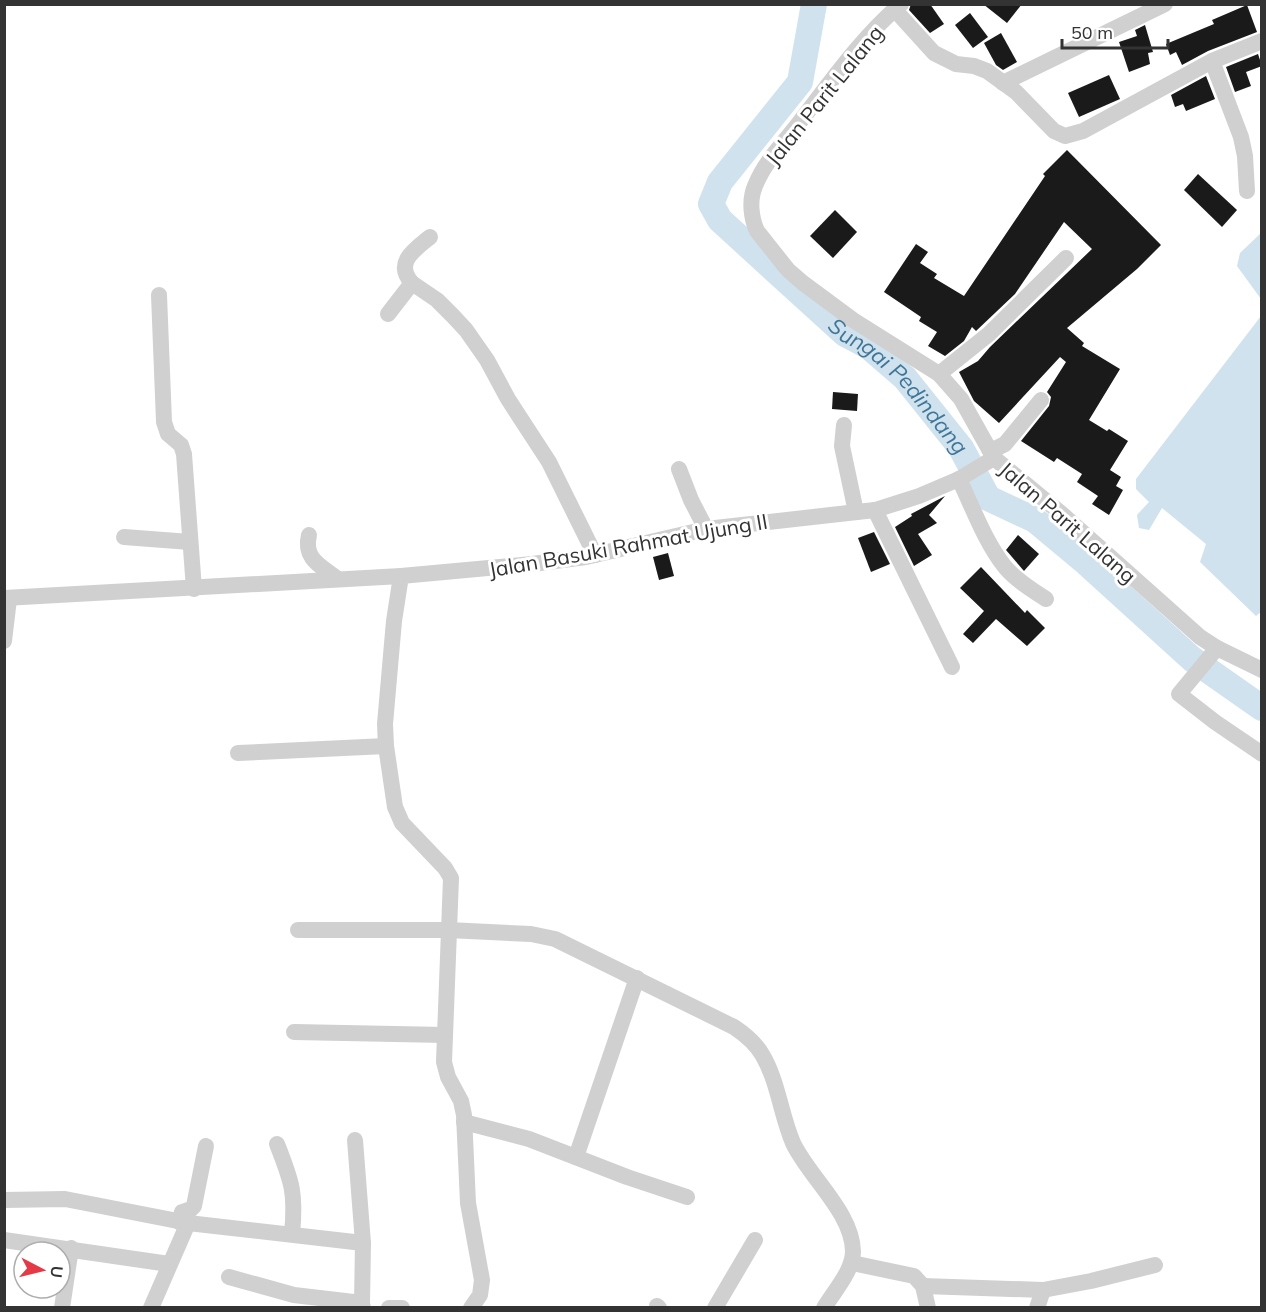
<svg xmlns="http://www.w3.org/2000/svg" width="1266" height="1312" font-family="Mulish,sans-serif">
<rect width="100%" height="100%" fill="#fff"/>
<g fill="#cfe2ee">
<polygon points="1261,233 1261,299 1237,266 1240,253"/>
<polygon points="1261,316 1262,611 1256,616 1200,562 1206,544 1162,508 1149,530 1139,528 1137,515 1149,502 1136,489 1136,479"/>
</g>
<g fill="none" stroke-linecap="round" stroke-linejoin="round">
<path stroke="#cfe2ee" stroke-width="26" id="s1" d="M814,4l-14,78 -80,100 -9,22 9,16 125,114 23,12 37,32 56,70 27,50 47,22 48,40 109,99 70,49"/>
</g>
<g fill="#1a1a1a">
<polygon points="911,4 930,4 944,24 930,33 909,10"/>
<polygon points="983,4 1022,4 1007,23"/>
<polygon points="1247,5 1257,32 1208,51 1182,65 1176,52 1170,55 1166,44 1214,24 1212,20"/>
<polygon points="970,13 988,37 973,48 955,25"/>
<polygon points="1145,25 1153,52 1148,53 1150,64 1129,72 1119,42 1137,36 1135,30"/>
<polygon points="1001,33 1017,62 1003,70 996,65 984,43"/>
<polygon points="1258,54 1262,66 1246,72 1251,86 1235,92 1226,67"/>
<polygon points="1109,75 1120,99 1079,117 1068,93"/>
<polygon points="1206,76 1215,99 1186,111 1183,104 1175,107 1171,95"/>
<polygon points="1067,150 1161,245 1137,269 1067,328 1084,343 1082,346 1120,369 1089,420 1107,431 1109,429 1128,441 1110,470 1121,477 1116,486 1123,490 1109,515 1092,504 1098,496 1077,482 1082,474 1057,458 1054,462 1021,441 1049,406 1051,397 1047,392 1066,362 1060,357 999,423 974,401 959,372 978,361 990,347 1092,249 1064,222 1015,294 976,331 972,327 964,341 945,356 928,346 937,332 919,321 921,317 884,292 916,244 928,252 920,263 937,274 934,278 964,296 1045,176 1043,174"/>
<polygon points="1198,174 1237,210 1222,227 1184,190"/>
<polygon points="835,210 857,232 833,258 810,236"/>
<polygon points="833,392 858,394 857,411 832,409"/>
<polygon points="945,496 929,515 937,523 918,534 932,555 914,566 895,527 912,516 911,514"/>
<polygon points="874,532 890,564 871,572 858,538"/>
<polygon points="1018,535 1039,554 1024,571 1006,550"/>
<polygon points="668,553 674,576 659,580 653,557"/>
<polygon points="981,567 1025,613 1027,610 1045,628 1027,646 996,619 973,643 963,634 984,611 960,588"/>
</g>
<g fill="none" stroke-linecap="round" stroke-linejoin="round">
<g stroke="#d0d0d0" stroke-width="16">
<path d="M901,4c-40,34 -70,78 -102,119 -16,21 -34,38 -44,63 -6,14 -4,32 2,45l31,39 15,13 50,37 86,54 22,25 33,59 69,57 137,122 17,11 45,22"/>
<polyline points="895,10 934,53 956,64 974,66 987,71 1016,92 1054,131 1065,136 1083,131 1212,61 1262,41"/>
<polyline points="1212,61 1241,137 1245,156 1247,191"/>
<polyline points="1003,83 1165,4"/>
<path d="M412,283c-18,-20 2,-33 18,-46"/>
<polyline points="159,295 164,422 168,434 181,445 184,454 194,589"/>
<polyline points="388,314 412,283 437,300 453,316 466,330 487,360 508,399 549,462 595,555"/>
<polyline points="939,374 989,334 1066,258"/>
<polyline points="844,425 842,446 856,512"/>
<polyline points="989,449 997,448 1005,444 1041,400"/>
<polyline points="679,469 691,500 706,529"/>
<path d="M959,479c14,29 26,63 46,88 11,13 27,23 41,32"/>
<polyline points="875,510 952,667"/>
<path d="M309,535c-6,24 12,31 29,44"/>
<polyline points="124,537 190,542"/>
<polyline points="4,598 401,576"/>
<polyline points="4,641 9,599"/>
<polyline points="1217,648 1179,694 1215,722 1262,754"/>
<polyline points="238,753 386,746"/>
<path d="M298,930h150l83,4 24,5 179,88c12,8 22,16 29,29 15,26 18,59 30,87 16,34 59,69 60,108 0,20 -19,40 -29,57"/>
<polyline points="294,1032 445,1035"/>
<polyline points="464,1122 529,1139 627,1177 687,1197"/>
<polyline points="355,1140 363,1243 362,1303 363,1308"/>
<path d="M277,1144c15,38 19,49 15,90"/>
<polyline points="576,1157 637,978"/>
<polyline points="4,1200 65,1199 188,1223 363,1243"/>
<polyline points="179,1222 182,1212 191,1209 194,1206 206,1146"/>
<polyline points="4,1240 169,1264"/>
<polyline points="852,1263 914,1276 923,1286 928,1308"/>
<polyline points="229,1277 294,1295 362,1303"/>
<polyline points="923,1286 1043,1290 1091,1281 1155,1265"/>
<polyline points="657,1306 659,1308"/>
<polyline points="62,1308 71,1248"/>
<polyline points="151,1308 188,1223"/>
<polyline points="389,1308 402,1308"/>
<polyline points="471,1308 480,1295 482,1280 468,1203 464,1115 461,1101 448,1077 444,1062 451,878 445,868 402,823 395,807 386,746 385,724 394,621 401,576 532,564 586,557 706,529 875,510 919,496 959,479 994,458"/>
<polyline points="715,1308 755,1240"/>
<polyline points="1037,1308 1043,1290"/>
</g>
</g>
<g text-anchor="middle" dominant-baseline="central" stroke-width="6" stroke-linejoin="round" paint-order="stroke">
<g font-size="21" fill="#333" stroke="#fff">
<text transform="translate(824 95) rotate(-51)">Jalan Parit Lalang</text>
<text transform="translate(1068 522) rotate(41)">Jalan Parit Lalang</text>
<text transform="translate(628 545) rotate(-10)">Jalan Basuki Rahmat Ujung II</text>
</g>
<g font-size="22" font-style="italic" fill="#3f7597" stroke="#fff">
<text stroke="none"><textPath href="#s1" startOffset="494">Sungai Pedindang</textPath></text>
</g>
</g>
<rect width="1266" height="1312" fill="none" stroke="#333333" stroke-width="12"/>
<g transform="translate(42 1270) rotate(97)"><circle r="28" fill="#ffffff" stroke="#adadad" stroke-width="1.5"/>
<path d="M0-4.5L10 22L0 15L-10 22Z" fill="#e63946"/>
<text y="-9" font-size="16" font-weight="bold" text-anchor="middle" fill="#333333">U</text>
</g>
<path d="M1062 39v9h106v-9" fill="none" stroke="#333333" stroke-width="3"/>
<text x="1071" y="39" font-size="18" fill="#333333" stroke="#ffffff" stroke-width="4.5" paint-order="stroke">50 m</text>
</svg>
